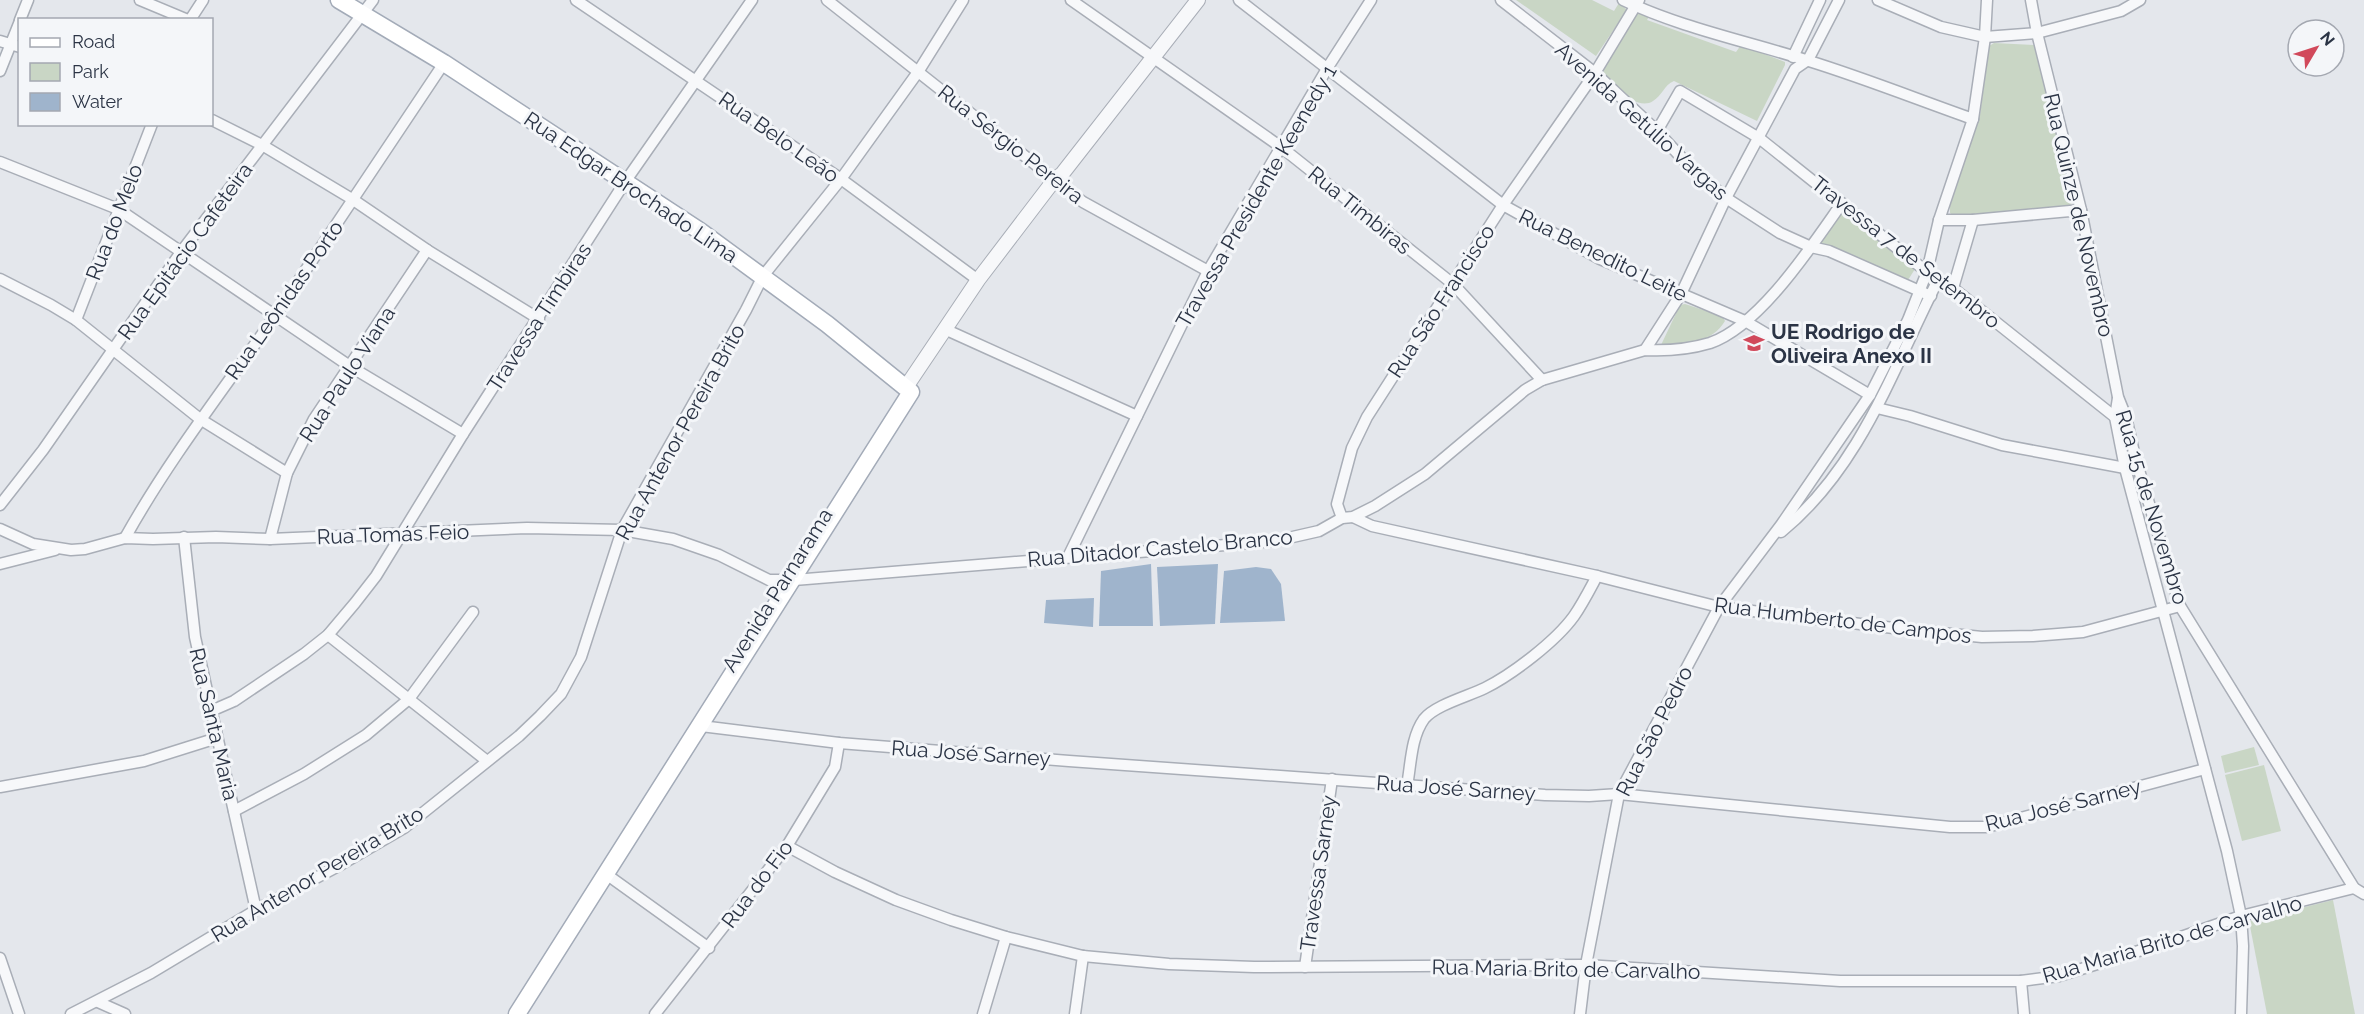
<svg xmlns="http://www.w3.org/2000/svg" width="2364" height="1014" font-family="Raleway,sans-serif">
<rect width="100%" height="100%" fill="#e4e7ec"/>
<g fill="#c9d6c5">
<polygon points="1516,0 1592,0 1614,11 1619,3 1627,10 1596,56"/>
<path d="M1639,11l12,2 -4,7 89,32 5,-7 44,17v3l-28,56 -83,-40c-10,4 -12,15 -21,20 -16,11 -44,-17 -50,-30z"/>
<polygon points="1994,43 2035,45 2074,201 2069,206 1963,215 1954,216 1950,213 1950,206 1980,115 1989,46"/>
<polygon points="1840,209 1915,269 1908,280 1822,245 1821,241"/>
<path d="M1685,304l37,12 3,5c-13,22 -38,22 -60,26l-4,-2 19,-40z"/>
<polygon points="2254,747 2259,765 2225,773 2221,756"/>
<polygon points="2264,765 2281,831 2242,841 2225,775"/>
<polygon points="2333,900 2355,1014 2267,1014 2249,921"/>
</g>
<g fill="#9fb4cc">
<polygon points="1151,564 1153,626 1099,626 1101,571"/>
<polygon points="1218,564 1215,624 1160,626 1157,567"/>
<polygon points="1256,567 1271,569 1281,584 1285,621 1220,623 1224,571"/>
<polygon points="1094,598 1093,627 1044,623 1046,600"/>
</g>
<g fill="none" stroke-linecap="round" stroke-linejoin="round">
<g stroke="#a9aeb7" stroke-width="13">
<g id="minor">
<polyline points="140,0 188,20"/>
<polyline points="576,0 841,179 978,280"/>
<polyline points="827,0 1083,202 1208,271"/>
<polyline points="1071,0 1281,147 1453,284 1542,380"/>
<polyline points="1239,0 1503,205 1600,259 1745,321 1870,395"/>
<polyline points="1501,0 1595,73 1657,131 1691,168 1726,198 1780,233 1811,247 1829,251 1931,296"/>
<path d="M1623,0c55,27 127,42 186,61 55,17 110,39 164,58"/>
<polyline points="1878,0 1941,27 1985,37 2037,33 2121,11 2140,0"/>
<polyline points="2031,0 2037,33 2081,210 2118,397 2126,417 2135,457 2180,606 2354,888 2364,894"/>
<polyline points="20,20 28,0"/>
<polyline points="190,20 203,0"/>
<polyline points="0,41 20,47"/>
<polyline points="1793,57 1820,0"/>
<polyline points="0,71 20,21"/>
<polyline points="212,120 262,145 352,199 427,250 539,319"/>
<polyline points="1657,131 1680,91 1759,138 1927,272 1953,288 2115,417 2120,417"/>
<polyline points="0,162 118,209 351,367 463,434"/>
<polyline points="1939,220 1973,220 2081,210"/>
<polyline points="0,279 51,305 76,320 200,419 287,473"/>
<polyline points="1953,288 1973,220"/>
<polyline points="76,320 152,124"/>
<polyline points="951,332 1137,416"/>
<polyline points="1645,350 1681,294 1726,198 1795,69 1808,60 1839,0"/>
<polyline points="2118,398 2115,417 2125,468 2227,851 2241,916 2243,946 2241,1014"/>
<polyline points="1877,408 1910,416 2002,445 2125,468"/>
<polyline points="0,505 43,450 181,252 373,0"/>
<polyline points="1353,517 1372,526 1597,576 1719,607 1902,629 1982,637 2033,636 2083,632 2180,606"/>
<polyline points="1342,518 1337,504 1352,448 1367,417 1503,205 1595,73 1639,0"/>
<polyline points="0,529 33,544 71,550 85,549 125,538 153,539 216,537 270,539 527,528 622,530 673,539 719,555 769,580 783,580"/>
<path d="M1781,532c80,-65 112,-164 157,-252"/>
<polyline points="184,537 195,637 256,910"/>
<path d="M125,538c44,-79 99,-149 150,-222 57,-84 112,-169 169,-253"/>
<polyline points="270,539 287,473 314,419 427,250"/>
<polyline points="1068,557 1208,271 1328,67 1371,0"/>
<polyline points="0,564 55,550"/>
<path d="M794,580l481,-39 44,-10 23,-13 11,-1 22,-11 50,-32 100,-84 17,-10 103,-30c21,1 45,-1 65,-7 50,-17 103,-99 132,-140"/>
<polyline points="328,635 487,761"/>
<polyline points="211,711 234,701 304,654 328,635 355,603 376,576 463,434 625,182 752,0"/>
<polyline points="701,726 839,743 1069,761 1545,795 1589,796 1619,794 1950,827 1987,827 2205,769"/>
<path d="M1407,786c4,-22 4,-49 17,-67 11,-14 45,-23 61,-31 28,-14 71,-47 89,-72 9,-13 16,-27 23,-40"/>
<polyline points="0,787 144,761 217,738"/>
<polyline points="234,811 304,774 366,735 409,699 473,612"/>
<polyline points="787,846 835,872 896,900 951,920 1006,937 1083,956 1169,964 1254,967 1586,965 1840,981 2021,981 2059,976 2164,943 2241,916 2354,888"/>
<polyline points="606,874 709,948"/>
<polyline points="0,958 19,1014"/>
<polyline points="1305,967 1332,779"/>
<polyline points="2021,981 2024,1014"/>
<polyline points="98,1002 125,1014"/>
<polyline points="71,1014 151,973 256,910 342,864 404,828 519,736 540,716 561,694 581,657 622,530 746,310 763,276 841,179 918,72 963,0"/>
<polyline points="655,1014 787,846 835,767 839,743"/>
<polyline points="983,1014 1006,937"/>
<polyline points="1075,1014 1083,956"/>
<polyline points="1580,1014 1586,965 1619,794 1719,607 1781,525 1870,395 1908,320 1927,272 1939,220 1973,119 1985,37 1987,0"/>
</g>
</g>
<g stroke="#a9aeb7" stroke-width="16">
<polyline id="tertiary" points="906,387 978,280 1055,179 1062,174 1198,0"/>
</g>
<g stroke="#a3abb8" stroke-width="19">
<polyline id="primary" points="339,0 444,63 700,231 827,324 911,392 517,1014"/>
</g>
<use href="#minor" stroke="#f7f8fa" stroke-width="10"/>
<use href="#tertiary" stroke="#f7f8fa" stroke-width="14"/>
<use href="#primary" stroke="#fff" stroke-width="16"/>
</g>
<defs>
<g id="school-bare" transform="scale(1.62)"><path d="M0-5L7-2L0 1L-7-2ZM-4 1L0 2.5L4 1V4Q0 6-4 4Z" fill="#d1495b" stroke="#f4f6f9" stroke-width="2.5" paint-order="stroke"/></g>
</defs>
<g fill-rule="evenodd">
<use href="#school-bare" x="1754" y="343"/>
</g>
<g text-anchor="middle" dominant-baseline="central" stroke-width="6" stroke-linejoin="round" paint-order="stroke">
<g font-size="21" fill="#2b3445" stroke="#f4f6f9">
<text transform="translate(1642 121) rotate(42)">Avenida Getúlio Vargas</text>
<text transform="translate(779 137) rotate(35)">Rua Belo Leão</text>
<text transform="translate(1011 144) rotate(38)">Rua Sérgio Pereira</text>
<text transform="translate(631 187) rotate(34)">Rua Edgar Brochado Lima</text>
<text transform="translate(1256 196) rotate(-60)">Travessa Presidente Keenedy 1</text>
<text transform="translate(1360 210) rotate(39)">Rua Timbiras</text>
<text transform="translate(2079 215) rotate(77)">Rua Quinze de Novembro</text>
<text transform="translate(114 222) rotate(-69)">Rua do Melo</text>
<text transform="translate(185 251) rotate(-54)">Rua Epitácio Cafeteira</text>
<text transform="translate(1906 252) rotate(38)">Travessa 7 de Setembro</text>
<text transform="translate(1603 255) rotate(26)">Rua Benedito Leite</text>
<text transform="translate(284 300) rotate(-55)">Rua Leônidas Porto</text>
<text transform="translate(1441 301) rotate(-57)">Rua São Francisco</text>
<text transform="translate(539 317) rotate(-57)">Travessa Timbiras</text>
<text transform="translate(347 374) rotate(-57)">Rua Paulo Viana</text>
<text transform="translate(680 432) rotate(-61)">Rua Antenor Pereira Brito</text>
<text transform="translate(2152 507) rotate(73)">Rua 15 de Novembro</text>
<text transform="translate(393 534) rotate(-2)">Rua Tomás Feio</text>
<text transform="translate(1160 548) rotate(-5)">Rua Ditador Castelo Branco</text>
<text transform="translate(777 590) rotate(-58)">Avenida Parnarama</text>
<text transform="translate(1843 620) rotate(7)">Rua Humberto de Campos</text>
<text transform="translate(214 724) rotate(77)">Rua Santa Maria</text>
<text transform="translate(1654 731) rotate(-63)">Rua São Pedro</text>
<text transform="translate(971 753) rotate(4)">Rua José Sarney</text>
<text transform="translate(1456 788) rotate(4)">Rua José Sarney</text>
<text transform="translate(2063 805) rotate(-14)">Rua José Sarney</text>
<text transform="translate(1318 873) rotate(-82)">Travessa Sarney</text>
<text transform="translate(317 874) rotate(-31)">Rua Antenor Pereira Brito</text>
<text transform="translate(757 884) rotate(-53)">Rua do Fio</text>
<text transform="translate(2172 939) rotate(-16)">Rua Maria Brito de Carvalho</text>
<text transform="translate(1566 969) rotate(1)">Rua Maria Brito de Carvalho</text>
</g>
<g font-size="21" font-weight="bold" fill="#2b3445" stroke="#f4f6f9" text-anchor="start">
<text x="1771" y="331">UE Rodrigo de<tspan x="1771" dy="24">Oliveira Anexo II</tspan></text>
</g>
</g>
<rect x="18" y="18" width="195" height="108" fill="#f4f6f9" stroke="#a4a8b1" stroke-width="1.5"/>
<rect x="30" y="38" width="30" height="9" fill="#ffffff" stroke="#a4a8b1" stroke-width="1.5"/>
<text x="72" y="48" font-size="18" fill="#2b3445">Road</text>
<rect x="30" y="63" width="30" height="18" fill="#c9d6c5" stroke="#a4a8b1" stroke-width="1.5"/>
<text x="72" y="78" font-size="18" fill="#2b3445">Park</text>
<rect x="30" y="93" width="30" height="18" fill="#9fb4cc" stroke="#a4a8b1" stroke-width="1.5"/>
<text x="72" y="108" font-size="18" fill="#2b3445">Water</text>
<g transform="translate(2316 48) rotate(51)"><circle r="28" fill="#f4f6f9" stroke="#a4a8b1" stroke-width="1.5"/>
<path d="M0-4.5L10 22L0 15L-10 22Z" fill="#d1495b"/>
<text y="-9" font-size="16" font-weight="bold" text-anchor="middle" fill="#2b3445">N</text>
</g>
</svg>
